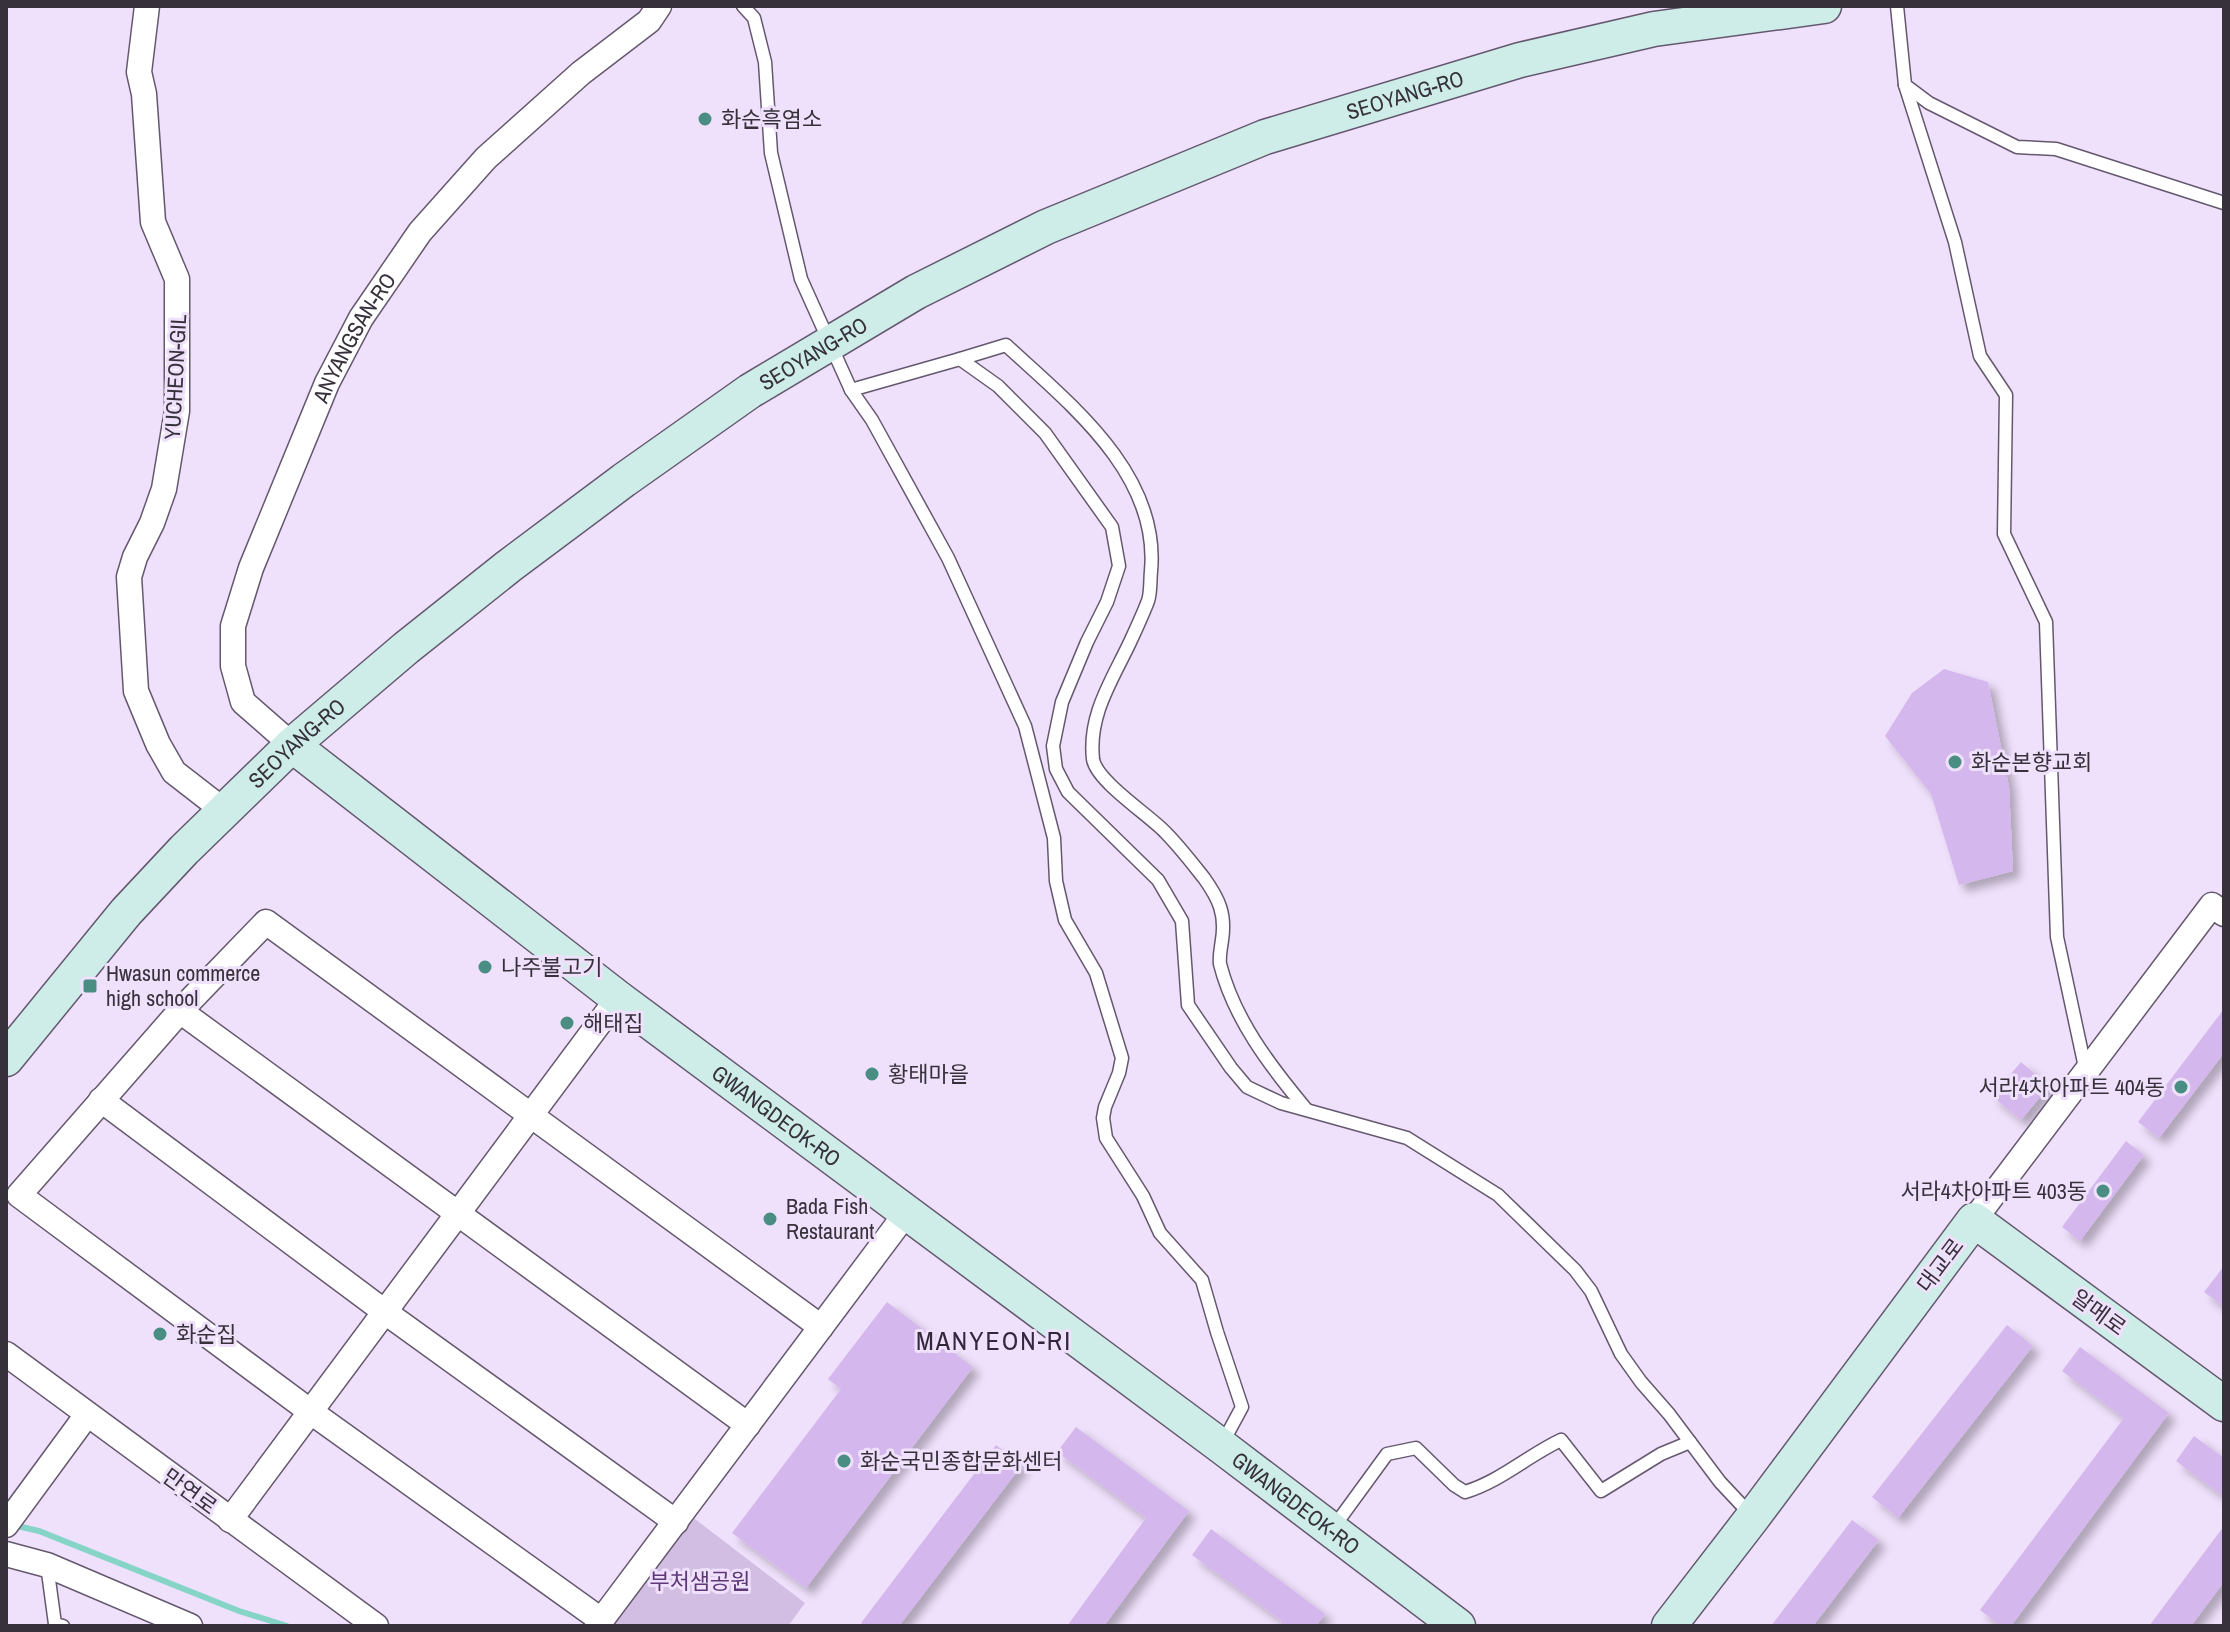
<svg xmlns="http://www.w3.org/2000/svg" width="2230" height="1632" font-family="'Archivo Narrow','Noto Sans KR',sans-serif">
<defs>
<filter id="shadow"><feDropShadow dx="7" dy="7" stdDeviation="4" flood-color="#0004"/></filter>
</defs>
<rect width="100%" height="100%" fill="#efe0fb"/>
<polygon fill="#d2bee3" points="691,1516 805,1603 788,1626 606,1626"/>
<g fill="none" stroke-linecap="round" stroke-linejoin="round">
<polyline stroke="#86d4c7" stroke-width="6" points="13,1525 39,1531 239,1611 287,1626"/>
</g>
<g fill="#d4b7ec" filter="url(#shadow)">
<polygon points="1944,669 1988,682 2009,787 2013,871 1959,885 1931,794 1885,736 1912,693"/>
<polygon points="2224,1009 2224,1053 2159,1138 2138,1122"/>
<polygon points="2021,1062 2049,1086 2021,1120 1992,1096"/>
<polygon points="2126,1141 2144,1155 2080,1241 2062,1227"/>
<polygon points="2224,1266 2224,1307 2204,1292"/>
<polygon points="887,1302 973,1367 806,1588 732,1533 841,1389 828,1379"/>
<polygon points="2007,1325 2033,1346 1898,1518 1872,1497"/>
<polygon points="2080,1347 2169,1413 2011,1626 2001,1626 1980,1610 2124,1418 2062,1371"/>
<polygon points="1076,1427 1189,1511 1104,1626 1067,1626 1146,1518 1057,1452"/>
<polygon points="2194,1436 2224,1458 2224,1497 2176,1461"/>
<polygon points="996,1445 1022,1465 899,1626 865,1626 861,1623"/>
<polygon points="1852,1520 1879,1540 1813,1626 1771,1626"/>
<polygon points="2224,1526 2224,1582 2191,1626 2149,1626"/>
<polygon points="1211,1529 1325,1614 1316,1626 1279,1626 1282,1621 1192,1555"/>
</g>
<g fill="none" stroke-linecap="round" stroke-linejoin="round">
<g stroke="#64586e" stroke-width="15">
<g id="lane">
<polyline points="743,6 754,18 765,62 771,153 801,279 851,390 872,420 948,558 1025,726 1054,838 1056,881 1065,920 1096,973 1122,1058 1119,1073 1105,1107 1103,1118 1106,1138 1143,1196 1160,1233 1202,1280 1217,1332 1242,1407 1222,1444"/>
<polyline points="1897,6 1905,85 1929,103 2017,147 2056,149 2224,203"/>
<polyline points="1905,85 1955,242 1980,356 2006,395 2004,534 2046,622 2057,937 2086,1072"/>
<path d="M960,359l46,-14c64,59 154,129 145,226 -1,10 0,21 -3,30 -5,13 -11,26 -17,39 -18,39 -43,74 -38,119 3,22 56,56 72,73 14,14 27,31 39,46 15,21 22,36 18,62 -1,8 -3,16 -2,24 14,55 50,102 86,145"/>
<polyline points="851,390 960,359 998,386 1045,433 1112,527 1119,566 1107,602 1087,642 1062,702 1053,746 1056,769 1068,792 1158,880 1182,921 1188,1005 1231,1068 1247,1087 1281,1103 1407,1138 1498,1195 1575,1270 1591,1291 1621,1354 1641,1382 1669,1414 1720,1482 1751,1515"/>
<path d="M1333,1528l54,-74 29,-6 38,37 11,7c36,-11 62,-36 96,-52l40,51 60,-37 29,-12"/>
<polyline points="47,1565 55,1624 63,1626"/>
</g>
</g>
<g stroke="#64586e" stroke-width="27">
<g id="street">
<polyline points="147,6 139,72 144,94 153,222 177,279 177,411 164,489 152,523 135,557 129,577 136,691 158,744 174,772 223,810"/>
<path id="s1" d="M292,745l-49,-43 -10,-36v-40l18,-58 76,-185 34,-65 59,-86 66,-74 95,-85 68,-52 10,-15"/>
<polyline points="180,1011 748,1425"/>
<polyline points="101,1100 385,1312 676,1522"/>
<polyline points="1974,1220 2212,905 2224,914"/>
<polyline points="6,1354 376,1626"/>
<polyline points="230,1520 618,998"/>
<polyline points="6,1525 86,1416"/>
<polyline points="6,1554 47,1565 190,1626"/>
<polyline points="601,1620 311,1412 19,1195 180,1011 266,922 821,1327"/>
<polyline points="597,1626 907,1212"/>
</g>
</g>
<g stroke="#64586e" stroke-width="37">
<g id="secondary">
<path id="s2" d="M292,745l326,253 603,448 237,180"/>
<path id="s3" d="M6,1059l120,-147 58,-62 108,-105 114,-97 103,-82 115,-86 126,-89 166,-99 130,-65 219,-90 255,-77 134,-31 170,-23"/>
<polyline points="1669,1626 1753,1517 1974,1220 2224,1404"/>
</g>
</g>
<use href="#lane" stroke="#fff" stroke-width="12"/>
<use href="#street" stroke="#fff" stroke-width="24"/>
<use href="#secondary" stroke="#ceede9" stroke-width="34"/>
</g>
<g fill="#498d83" stroke="#efe0fb" stroke-width="3">
<circle cx="705" cy="119" r="8"/>
<circle cx="1955" cy="762" r="8"/>
<circle cx="485" cy="967" r="8"/>
<rect x="82" y="978" width="16" height="16" rx="4"/>
<circle cx="567" cy="1023" r="8"/>
<circle cx="872" cy="1074" r="8"/>
<circle cx="2181" cy="1087" r="8"/>
<circle cx="2103" cy="1191" r="8"/>
<circle cx="770" cy="1219" r="8"/>
<circle cx="160" cy="1334" r="8"/>
<circle cx="844" cy="1461" r="8"/>
</g>
<g text-anchor="middle" dominant-baseline="central" stroke-width="6" stroke-linejoin="round" paint-order="stroke">
<g font-size="22" fill="#36313b" stroke="#efe0fb">
<text stroke="none"><textPath href="#s3" startOffset="1726">SEOYANG-RO</textPath></text>
<text stroke="none"><textPath href="#s1" startOffset="456">ANYANGSAN-RO</textPath></text>
<text stroke="none"><textPath href="#s3" startOffset="1078">SEOYANG-RO</textPath></text>
<text transform="translate(175 377) rotate(-87)">YUCHEON-GIL</text>
<text stroke="none"><textPath href="#s3" startOffset="430">SEOYANG-RO</textPath></text>
<text stroke="none"><textPath href="#s2" startOffset="610">GWANGDEOK-RO</textPath></text>
<text transform="translate(1940 1265) rotate(-53)">대교로</text>
<text transform="translate(2099 1312) rotate(36)">알메로</text>
<text transform="translate(190 1491) rotate(36)">만연로</text>
<text stroke="none"><textPath href="#s2" startOffset="1258">GWANGDEOK-RO</textPath></text>
</g>
<g font-size="22" fill="#36313b" stroke="#efe0fb" text-anchor="start">
<text x="721" y="119">화순흑염소</text>
<text x="1971" y="762">화순본향교회</text>
<text x="501" y="967">나주불고기</text>
<text x="106" y="973">Hwasun commerce<tspan x="106" dy="25">high school</tspan></text>
<text x="583" y="1023">해태집</text>
<text x="888" y="1074">황태마을</text>
<text x="2165" y="1087" text-anchor="end">서라4차아파트 404동</text>
<text x="2087" y="1191" text-anchor="end">서라4차아파트 403동</text>
<text x="786" y="1206">Bada Fish<tspan x="786" dy="25">Restaurant</tspan></text>
<text x="176" y="1334">화순집</text>
<text x="860" y="1461">화순국민종합문화센터</text>
</g>
<g font-size="22" fill="#5e3878" stroke="#efe0fb">
<text x="700" y="1581">부처샘공원</text>
</g>
<g font-size="26" letter-spacing="2" fill="#32273b" stroke="#efe0fb">
<text x="994" y="1340">MANYEON-RI</text>
</g>
</g>
<rect width="2230" height="1632" fill="none" stroke="#36313b" stroke-width="16"/>
</svg>
